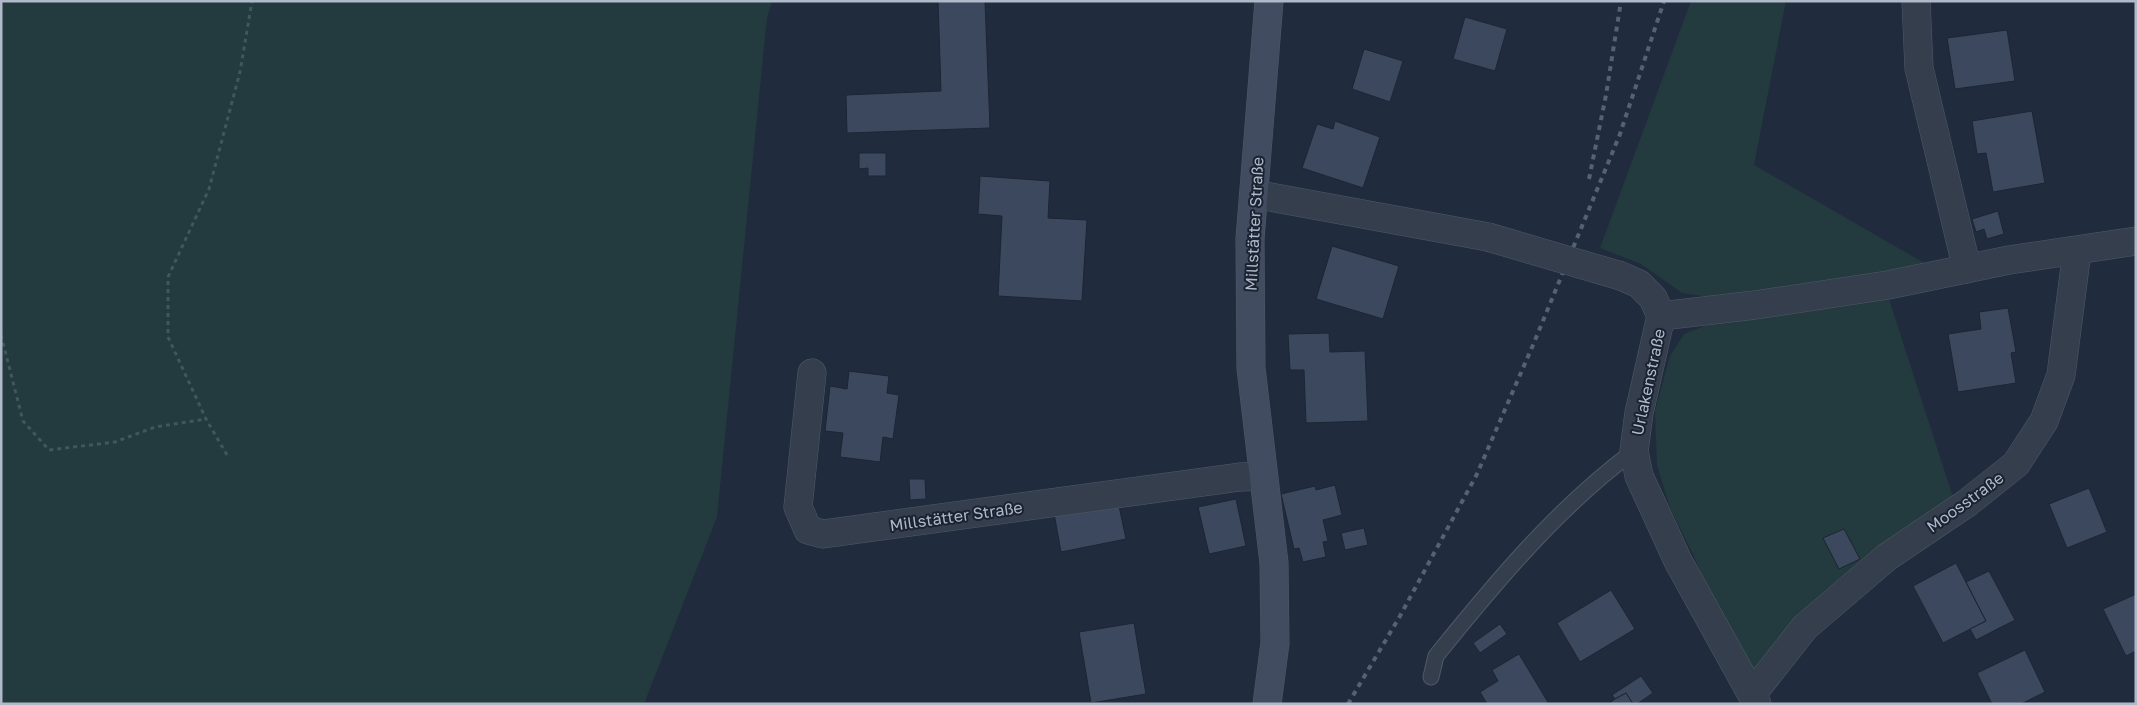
<svg xmlns="http://www.w3.org/2000/svg" width="2137" height="705" font-family="'Golos Text',sans-serif">
<rect width="100%" height="100%" fill="#202c3d"/>
<g fill="#233a3e">
<polygon points="1,1 772,1 767,18 717,517 644,704 1,704"/>
<polygon points="1691,1 1786,1 1754,165 1933,268 1728,300 1682,293 1641,264 1600,248"/>
<polygon points="1887,293 1953,497 1748,684 1693,554 1670,508 1657,465 1655,411 1670,356 1684,334 1729,316"/>
</g>
<g fill="#3c485d" stroke="#1c2534">
<polygon points="938,1 985,1 990,128 847,133 846,95 941,91"/>
<polygon points="1465,17 1507,29 1495,71 1453,59"/>
<polygon points="2007,30 2015,81 1955,89 1947,38"/>
<polygon points="1364,49 1403,61 1390,102 1352,89"/>
<polygon points="2032,111 2045,183 1993,192 1986,153 1977,154 1972,121"/>
<polygon points="1335,121 1380,137 1363,188 1302,168 1317,124 1333,129"/>
<polygon points="859,153 886,153 886,176 868,176 868,168 859,169"/>
<polygon points="980,176 1050,181 1048,218 1087,220 1082,301 998,296 1002,216 978,214"/>
<polygon points="1998,211 2004,234 1987,239 1984,229 1976,232 1972,219"/>
<polygon points="1332,246 1399,266 1383,319 1316,299"/>
<polygon points="2008,308 2016,352 2011,353 2016,383 1958,392 1948,334 1981,329 1979,312"/>
<polygon points="1329,333 1330,352 1365,351 1368,421 1306,423 1304,370 1290,370 1288,334"/>
<polygon points="849,371 889,376 887,393 899,395 893,439 883,437 880,462 840,457 843,433 825,431 830,386 847,389"/>
<polygon points="909,479 925,479 926,499 910,500"/>
<polygon points="1335,485 1342,515 1323,520 1328,541 1323,542 1326,557 1303,562 1299,548 1294,549 1281,494 1315,486 1316,490"/>
<polygon points="2089,488 2107,532 2067,548 2049,504"/>
<polygon points="1236,499 1246,546 1209,554 1198,507"/>
<polygon points="1118,501 1126,539 1061,552 1054,513"/>
<polygon points="1364,528 1368,545 1345,550 1341,533"/>
<polygon points="1844,529 1860,559 1839,569 1823,538"/>
<polygon points="1956,563 1986,621 1943,643 1913,586"/>
<polygon points="1989,571 2015,620 1976,640 1970,629 1986,621 1966,582"/>
<polygon points="1611,590 1635,629 1580,662 1557,623"/>
<polygon points="2136,594 2136,651 2126,656 2103,609"/>
<polygon points="1134,623 1146,694 1091,703 1079,632"/>
<polygon points="1500,624 1507,634 1480,653 1473,643"/>
<polygon points="2025,650 2045,692 2021,704 1992,704 1977,673"/>
<polygon points="1519,654 1549,704 1487,704 1480,692 1498,681 1492,670"/>
<polygon points="1641,676 1653,693 1637,704 1633,704 1626,693 1615,699 1612,695"/>
<polygon points="1626,693 1633,704 1608,704 1615,699"/>
</g>
<g fill="none" stroke-linecap="round" stroke-linejoin="round">
<g stroke="#505968" stroke-width="17">
<path id="lane" d="M1431,677l5,-21c59,-73 122,-149 198,-205"/>
</g>
<g stroke="#505968" stroke-width="29">
<g id="street">
<polyline points="1916,1 1919,68 1967,269"/>
<polyline points="1254,194 1488,237"/>
<polyline points="1621,276 1639,284 1653,298 1661,316 1639,413 1634,451 1639,476 1678,561 1757,704"/>
<polyline points="1661,316 1755,305 1888,285 2009,260 2136,241"/>
<polyline points="812,373 798,507 808,530 823,534 1240,477 1262,476"/>
<polyline points="1753,693 1805,627 1887,557 1967,503 2016,464 2044,421 2061,375 2077,251"/>
</g>
</g>
<g stroke="#505968" stroke-width="29">
<polyline id="secondary" points="1267,704 1275,643 1274,563 1251,368 1250,239 1269,1"/>
</g>
<g stroke="#40575b" stroke-width="3" stroke-dasharray="4 4" stroke-linecap="butt">
<polyline points="1,335 23,421 49,450 115,442 155,427 206,419"/>
<polyline points="227,455 206,419 168,337 168,277 209,189 240,72 252,1"/>
</g>
<use href="#lane" stroke="#353e4d" stroke-width="15"/>
<use href="#street" stroke="#353e4d" stroke-width="28"/>
<use href="#secondary" stroke="#424c60" stroke-width="28"/>
<g stroke="#566274" stroke-width="4" stroke-dasharray="5 5" stroke-linecap="butt">
<polyline points="1589,179 1606,95 1621,1"/>
<polyline points="1348,704 1400,616 1477,474 1533,345 1620,134 1664,1"/>
</g>
<g stroke="#505968" stroke-width="29" stroke-linecap="butt">
<polyline id="street-bridge" points="1488,237 1621,276"/>
</g>
<use href="#street-bridge" stroke="#353e4d" stroke-width="28"/>
</g>
<g text-anchor="middle" dominant-baseline="central" stroke-width="4" stroke-linejoin="round" paint-order="stroke">
<g font-size="16" fill="#b0b9c9" stroke="#1a2332">
<text transform="translate(1254 224) rotate(-87)">Millstätter Straße</text>
<text transform="translate(1648 382) rotate(-78)">Urlakenstraße</text>
<text transform="translate(1965 502) rotate(-36)">Moosstraße</text>
<text transform="translate(956 516) rotate(-8)">Millstätter Straße</text>
</g>
</g>
<rect width="2137" height="705" fill="none" stroke="#b0b9c9" stroke-width="5"/>
</svg>
